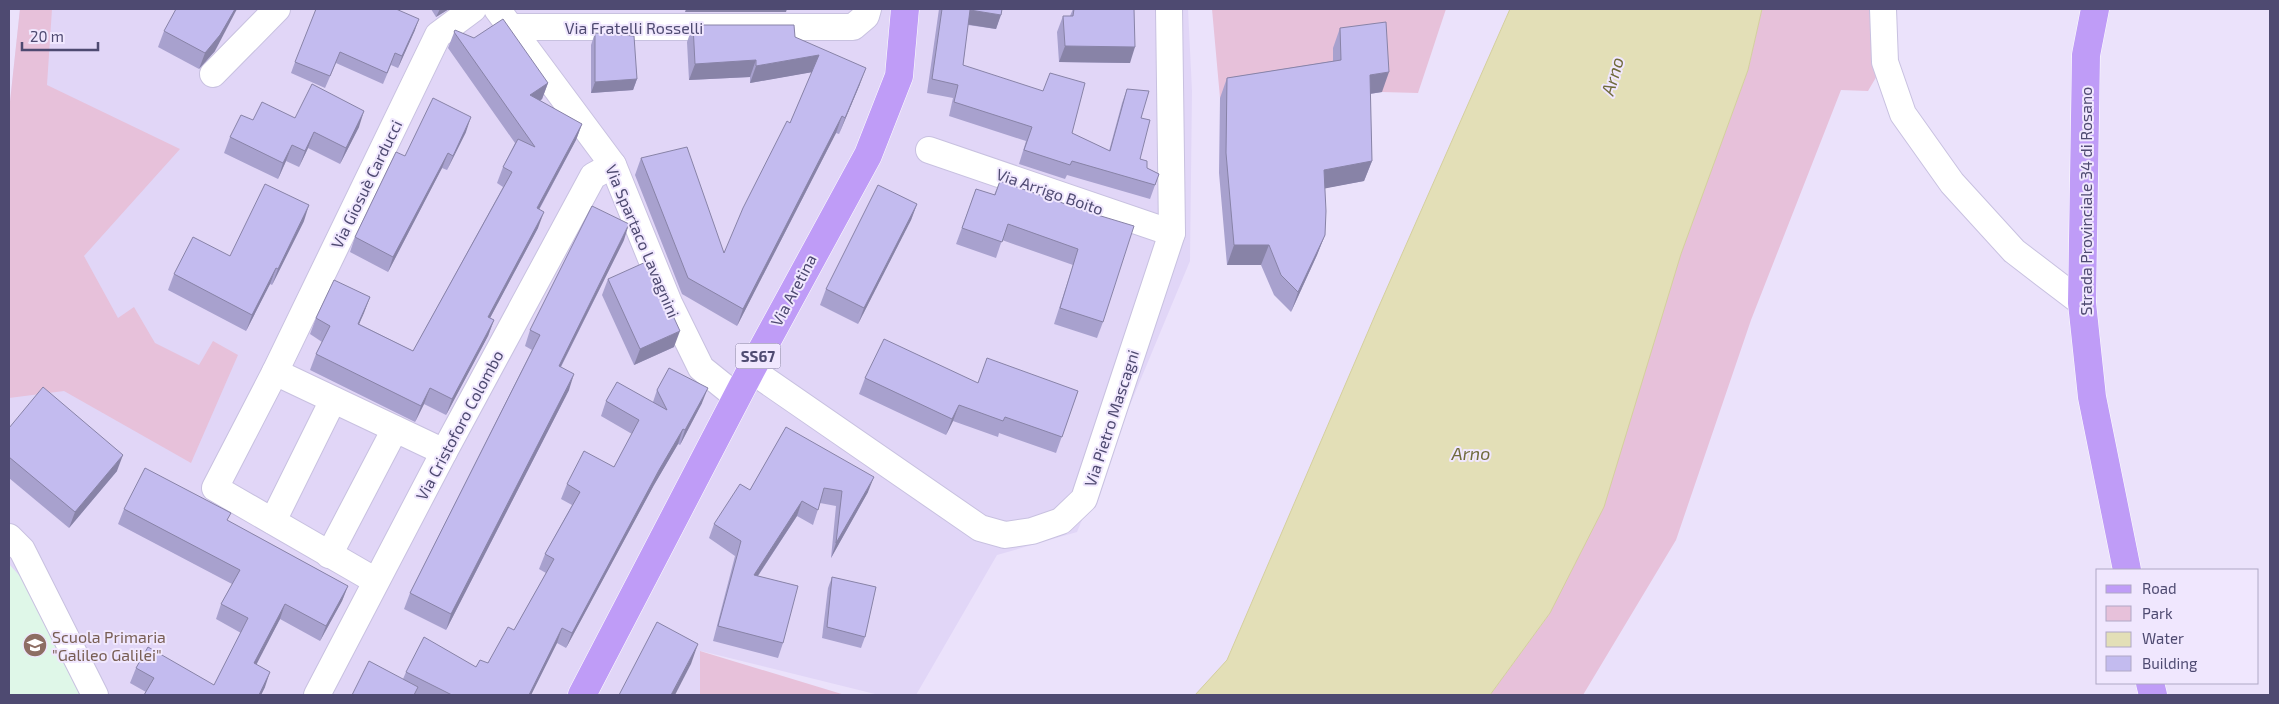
<svg xmlns="http://www.w3.org/2000/svg" width="2279" height="704" font-family="'Exo 2',sans-serif">
<rect width="100%" height="100%" fill="#ebe2fb"/>
<polygon fill="#e1d6f7" points="20,9 1188,9 1192,91 1190,261 1077,532 997,555 916,695 879,695 701,651 700,695 84,695 9,564 9,111"/>
<polygon fill="#dff7e8" points="9,564 37,595 84,695 9,695"/>
<g fill="#e7c1da">
<polygon points="20,9 52,9 47,85 180,149 84,256 118,318 134,307 155,343 199,365 213,341 238,355 191,463 64,391 9,398 9,111"/>
<polygon points="1212,9 1446,9 1418,93 1382,92 1334,80 1220,98"/>
<polygon points="1762,9 1883,9 1885,62 1868,91 1841,90 1751,320 1676,540 1583,695 1490,695 1550,613 1748,70"/>
<polygon points="700,651 845,695 700,695"/>
</g>
<polygon fill="#e3dfb7" stroke="#d4cf9e" points="1510,9 1762,9 1748,70 1681,254 1604,507 1550,613 1490,695 1195,695 1227,660 1376,313"/>
<g fill="none" stroke-linecap="round" stroke-linejoin="round">
<g stroke="#c8c1e0" stroke-width="28">
<g id="minor">
<polyline points="497,9 613,165 669,303 701,368 737,397"/>
<polyline points="1883,9 1885,62 1903,114 1952,183 2014,251 2082,303"/>
<polyline points="511,27 853,27 866,16 868,9"/>
<polyline points="213,74 277,9"/>
<polyline points="929,150 1172,233"/>
<polyline points="751,370 980,528 1005,535 1032,531 1061,521 1084,499 1172,233 1169,9"/>
<polyline points="275,372 438,35 473,9"/>
<polyline points="273,521 333,400"/>
<polyline points="9,537 22,550 95,695"/>
<polyline points="329,555 395,429"/>
<polyline points="376,581 215,488 275,372 444,452"/>
<polyline points="317,695 444,452 593,176 613,165"/>
</g>
</g>
<g stroke="#fff" stroke-width="29">
<g id="major">
<polyline points="2095,9 2086,55 2082,303 2092,397 2127,570"/>
<polyline points="2150,683 2153,695"/>
<polyline points="582,695 751,370 868,155 899,76 905,9"/>
</g>
</g>
<use href="#minor" stroke="#fff" stroke-width="26"/>
<use href="#major" stroke="#bf9cf7" stroke-width="28"/>
</g>
<g fill="#a8a1ce">
<polygon points="431,9 449,9 436,17"/>
<polygon points="939,9 1002,9 996,29 968,25 963,65 1072,133 1109,151 1122,103 1127,89 1141,118 1140,159 1147,168 1159,174 1150,199 1067,175 1065,179 1019,164 1026,141 949,116 953,98 927,93"/>
<polygon points="1073,9 1134,9 1130,63 1059,62 1057,32 1063,16 1070,16"/>
<polygon points="693,25 795,37 860,84 839,134 836,133 737,326 682,294 635,175 641,158 724,253 790,123 812,72 750,83 750,77 689,80 687,42"/>
<polygon points="1340,28 1382,92 1370,94 1372,161 1364,181 1325,188 1325,235 1317,255 1291,312 1274,295 1261,265 1227,265 1219,173 1220,98 1227,78 1333,61 1333,48"/>
<polygon points="415,30 398,68 391,65 383,84 336,63 325,88 291,73 295,62"/>
<polygon points="455,30 548,83 542,99 540,101 582,124 576,140 539,210 538,228 490,318 494,320 488,336 446,415 424,404 415,422 310,370 316,354 322,342 310,334 316,318 370,297 359,324 413,351 503,187 497,183 503,167 515,143 448,48"/>
<polygon points="164,31 215,51 199,69 158,47"/>
<polygon points="595,33 637,79 633,90 591,93 591,45"/>
<polygon points="295,118 359,127 340,164 308,148 299,167 286,161 278,179 224,153 230,137 253,120"/>
<polygon points="466,132 447,170 442,168 388,272 350,252 355,237 405,156"/>
<polygon points="1000,181 1091,213 1103,322 1097,338 1054,324 1073,265 1002,240 996,258 956,244 976,189 994,195"/>
<polygon points="917,204 911,220 858,324 820,305 826,289"/>
<polygon points="304,221 272,285 270,284 246,331 168,290 174,274 230,256"/>
<polygon points="624,240 561,367 569,390 446,630 404,609 410,593 532,350 525,346 530,330"/>
<polygon points="608,279 674,347 634,365 602,295"/>
<polygon points="865,378 978,383 1078,391 1056,453 999,433 998,437 953,421 946,435 859,394"/>
<polygon points="657,390 702,403 680,445 678,444 654,485 566,648 557,643 531,695 417,695 415,694 415,695 352,695 403,679 406,672 476,667 488,663 514,630 546,573 539,569 545,554 572,505 561,499 567,484 614,467 632,434 601,416 606,401 653,402"/>
<polygon points="786,427 868,492 831,558 836,506 820,503 813,525 797,516 758,576 783,643 778,658 713,641 735,556 709,538 714,524 750,490"/>
<polygon points="9,428 117,471 69,528 9,478"/>
<polygon points="124,509 228,521 348,586 342,601 320,641 280,619 256,664 265,687 261,695 144,695 146,692 130,683 136,668 214,685 241,633 216,619 221,604 232,584 118,524"/>
<polygon points="832,577 865,637 861,648 822,638 828,588"/>
</g>
<g fill="#8883a7">
<polygon points="235,9 237,9 215,51 199,69 205,53"/>
<polygon points="440,9 449,9 436,17"/>
<polygon points="686,9 787,9 786,12 685,12"/>
<polygon points="970,10 1001,15 996,29 965,24"/>
<polygon points="419,19 415,30 398,68 402,56"/>
<polygon points="1065,46 1135,47 1130,63 1059,62"/>
<polygon points="819,55 813,72 750,83 756,66"/>
<polygon points="756,60 750,77 689,80 695,64"/>
<polygon points="866,68 860,84 839,134 845,118"/>
<polygon points="1389,72 1382,92 1362,95 1370,75"/>
<polygon points="637,79 633,90 591,93 595,82"/>
<polygon points="548,83 542,99 524,111 530,95"/>
<polygon points="364,111 359,127 340,164 346,148"/>
<polygon points="842,116 836,133 737,326 743,309"/>
<polygon points="471,117 466,132 447,170 453,156"/>
<polygon points="582,124 576,140 531,224 537,208"/>
<polygon points="314,132 308,148 299,167 305,151"/>
<polygon points="292,145 286,161 278,179 283,163"/>
<polygon points="448,153 442,168 388,272 393,257"/>
<polygon points="1372,161 1364,181 1317,190 1324,170"/>
<polygon points="917,204 911,220 858,324 864,308"/>
<polygon points="309,205 304,221 272,285 278,269"/>
<polygon points="544,212 538,228 482,333 488,317"/>
<polygon points="629,224 624,240 553,382 559,366"/>
<polygon points="1325,235 1317,255 1291,312 1298,292"/>
<polygon points="1234,245 1269,245 1261,265 1227,265"/>
<polygon points="276,268 270,284 246,331 252,315"/>
<polygon points="370,297 364,313 352,340 358,324"/>
<polygon points="494,320 488,336 446,415 452,399"/>
<polygon points="680,331 674,347 634,365 640,349"/>
<polygon points="574,374 569,390 446,630 451,614"/>
<polygon points="430,388 424,404 415,422 421,406"/>
<polygon points="708,388 702,403 680,445 685,430"/>
<polygon points="959,405 953,421 946,435 952,419"/>
<polygon points="683,429 678,444 654,485 566,648 572,633 659,470"/>
<polygon points="123,455 117,471 69,528 75,512"/>
<polygon points="874,477 868,492 831,558 836,543"/>
<polygon points="802,501 797,516 749,589 754,575"/>
<polygon points="348,586 342,601 320,641 326,626"/>
<polygon points="285,604 280,619 249,679 254,663"/>
<polygon points="562,628 557,643 531,695 529,695"/>
<polygon points="698,644 691,664 675,695 671,695"/>
<polygon points="270,672 265,687 261,695 259,695"/>
</g>
<g fill="#c3bbef" stroke="#8883a7">
<polygon points="176,9 235,9 220,35 205,53 164,31"/>
<polygon points="316,9 396,9 419,19 402,56 395,53 387,73 340,52 330,76 295,62"/>
<polygon points="942,9 1002,9 1001,15 970,10 963,65 1043,91 1050,73 1085,83 1072,133 1110,151 1127,89 1149,91 1141,118 1150,120 1140,159 1147,161 1147,168 1159,174 1155,185 1072,161 1070,165 1024,150 1032,127 954,102 958,85 932,79"/>
<polygon points="1074,9 1134,9 1135,47 1065,46 1063,16 1073,16"/>
<polygon points="503,19 548,83 530,95 582,124 537,208 544,212 488,317 494,320 452,399 430,388 421,406 316,354 330,326 316,318 334,280 370,297 358,324 413,351 512,172 503,167 518,139 535,147 454,32 455,30 474,38"/>
<polygon points="1386,22 1389,72 1370,75 1372,161 1324,170 1326,211 1325,235 1298,292 1281,275 1269,245 1234,245 1226,153 1227,78 1341,60 1340,28"/>
<polygon points="693,25 794,25 795,37 866,68 845,118 842,116 743,309 688,278 641,158 687,147 724,253 743,208 787,121 790,123 819,55 756,66 756,60 695,64"/>
<polygon points="595,33 634,36 637,79 595,82"/>
<polygon points="312,84 364,111 346,148 314,132 305,151 292,145 283,163 230,137 241,115 253,120 262,102 295,118"/>
<polygon points="433,98 471,117 453,156 448,153 393,257 355,237 396,152 405,156"/>
<polygon points="1000,181 1091,213 1134,226 1103,322 1060,308 1078,249 1008,224 1002,242 962,228 976,189 995,195"/>
<polygon points="265,184 309,205 278,269 276,268 252,315 174,274 193,237 230,256"/>
<polygon points="878,185 917,204 864,308 826,289"/>
<polygon points="592,206 629,224 559,366 574,374 451,614 410,593 540,335 530,330"/>
<polygon points="648,261 680,331 640,349 608,279"/>
<polygon points="884,339 978,383 987,358 1078,391 1062,437 1005,417 1003,421 959,405 952,419 865,378"/>
<polygon points="669,368 708,388 685,430 683,429 659,470 572,633 562,628 529,695 452,695 406,672 424,637 476,667 480,660 488,663 508,627 514,630 554,559 545,554 580,492 567,484 584,451 614,467 639,420 606,401 617,382 667,410 657,390"/>
<polygon points="43,387 123,455 75,512 9,457 9,428"/>
<polygon points="786,427 874,477 836,543 842,491 824,488 818,510 802,501 754,575 798,586 783,643 718,626 741,541 714,524 740,484 750,490"/>
<polygon points="145,468 231,513 227,520 348,586 326,626 285,604 254,663 270,672 259,695 144,695 154,678 136,668 148,647 214,685 248,618 221,604 240,570 124,509"/>
<polygon points="832,577 876,587 865,637 827,627"/>
<polygon points="657,622 698,644 671,695 619,695"/>
<polygon points="369,661 418,687 414,695 352,695"/>
</g>
<defs>
<g id="school-disc" transform="scale(1.25)"><circle r="9.5" fill="#8d6e63" stroke="#f0e7fe"/><path d="M0-5L7-2L0 1L-7-2ZM-4 1L0 2.5L4 1V4Q0 6-4 4Z" fill="#fff"/></g>
</defs>
<g fill-rule="evenodd">
<use href="#school-disc" x="35" y="645"/>
</g>
<g text-anchor="middle" dominant-baseline="central" stroke-width="4" stroke-linejoin="round" paint-order="stroke">
<rect fill="#f0e7fe" stroke="#7f799b" stroke-width="1" x="735.5" y="343.5" width="45" height="25" rx="4"/>
<g font-size="15" font-weight="bold" fill="#4e4a71">
<text x="758" y="356">SS67</text>
</g>
<g font-size="16" fill="#4e4a71" stroke="#f0e7fe">
<text x="634" y="27">Via Fratelli Rosselli</text>
<text transform="translate(366 184) rotate(-64)">Via Giosuè Carducci</text>
<text transform="translate(1050 191) rotate(19)">Via Arrigo Boito</text>
<text transform="translate(2085 201) rotate(-90)">Strada Provinciale 34 di Rosano</text>
<text transform="translate(643 241) rotate(67)">Via Spartaco Lavagnini</text>
<text transform="translate(793 290) rotate(-62)">Via Aretina</text>
<text transform="translate(1111 418) rotate(-72)">Via Pietro Mascagni</text>
<text transform="translate(459 425) rotate(-62)">Via Cristoforo Colombo</text>
</g>
<g font-size="16" fill="#785e54" stroke="#f0e7fe" text-anchor="start">
<text x="52" y="636">Scuola Primaria<tspan x="52" dy="18">"Galileo Galilei"</tspan></text>
</g>
<g font-size="18" font-style="italic" fill="#706b3c" stroke="#f0e7fe">
<text transform="translate(1612 76) rotate(-74)">Arno</text>
<text x="1471" y="453">Arno</text>
</g>
</g>
<rect width="2279" height="704" fill="none" stroke="#4e4a71" stroke-width="20"/>
<rect x="2096" y="569" width="162" height="115" fill="#f0e7fe" stroke="#afa8c6"/>
<rect x="2106" y="585" width="25" height="8" fill="#bf9cf7" stroke="#afa8c6"/>
<text x="2142" y="594" font-size="15" fill="#4e4a71">Road</text>
<rect x="2106" y="606" width="25" height="15" fill="#e7c1da" stroke="#afa8c6"/>
<text x="2142" y="619" font-size="15" fill="#4e4a71">Park</text>
<rect x="2106" y="632" width="25" height="15" fill="#e3dfb7" stroke="#afa8c6"/>
<text x="2142" y="644" font-size="15" fill="#4e4a71">Water</text>
<rect x="2106" y="656" width="25" height="15" fill="#c3bbef" stroke="#afa8c6"/>
<text x="2142" y="669" font-size="15" fill="#4e4a71">Building</text>
<path d="M22 42v8h76v-8" fill="none" stroke="#4e4a71" stroke-width="2.5"/>
<text x="30" y="42" font-size="15" fill="#4e4a71" stroke="#f0e7fe" stroke-width="4" paint-order="stroke">20 m</text>
</svg>
